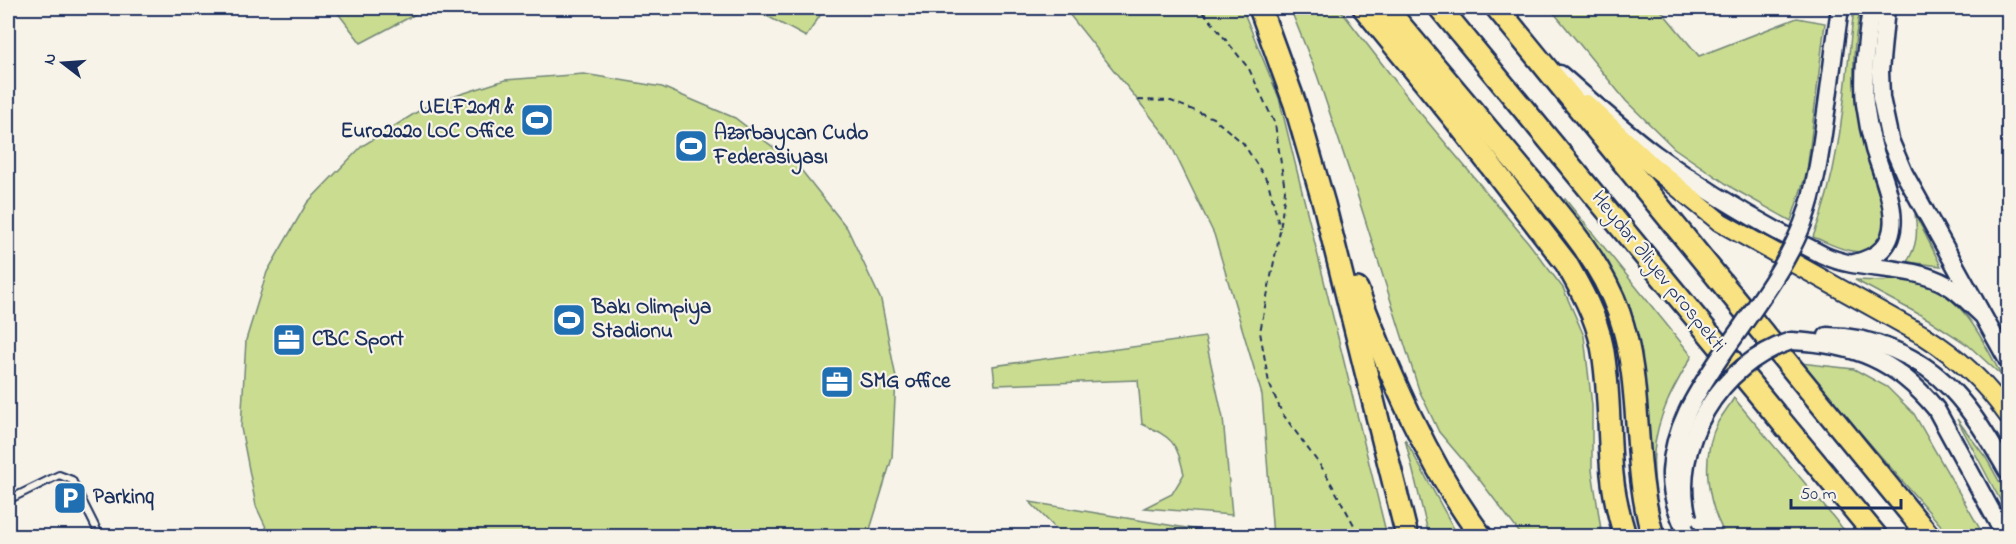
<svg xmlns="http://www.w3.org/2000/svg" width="2016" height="544" font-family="'Indie Flower',sans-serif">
<rect width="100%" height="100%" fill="#f7f3e8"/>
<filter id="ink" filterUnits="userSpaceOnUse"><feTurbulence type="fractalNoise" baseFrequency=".0167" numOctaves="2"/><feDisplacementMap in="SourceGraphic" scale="12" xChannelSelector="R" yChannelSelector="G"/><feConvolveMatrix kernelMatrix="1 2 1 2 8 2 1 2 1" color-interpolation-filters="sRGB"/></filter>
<g filter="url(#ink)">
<g fill="#cadc90" stroke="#728677" stroke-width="1.5">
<polygon points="334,8 427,8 361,43"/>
<polygon points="752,8 825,8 806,37"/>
<polygon points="1060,8 1242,8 1279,98 1387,536 1273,536 1262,395 1214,234 1167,137 1069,14"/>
<polygon points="1290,8 1339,8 1417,109 1528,242 1563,288 1584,336 1592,406 1592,470 1602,536 1522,536 1479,479 1439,432 1419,390 1357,194 1317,75"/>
<polygon points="1550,8 1659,8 1699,56 1797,18 1825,23 1807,171 1791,221 1734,189 1674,148 1626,101"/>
<path d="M1854,8h6c-2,16 -6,33 -6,50 -2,37 6,74 16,109 6,20 25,62 7,78 -18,16 -45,-1 -64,-8 29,-73 32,-152 41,-229z"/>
<polygon points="584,74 662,87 735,118 798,166 847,228 881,300 896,378 892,458 868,536 270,536 256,506 241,428 246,340 267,272 307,203 362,146 430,104 505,80"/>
<path d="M1565,199l127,157c-18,30 -35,60 -38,96 -2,18 2,38 3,57 -4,-23 -10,-45 -12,-68 -3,-45 -1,-107 -21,-149 -16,-33 -38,-61 -61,-90z"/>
<path d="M1915,214l26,52 -34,-4c10,-16 11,-29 8,-48z"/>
<path d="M1896,277c10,2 23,3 32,8 38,17 55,55 73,90l-33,-30 -40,-26 -73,-39 29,1z"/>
<path d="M1205,337l18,81 9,97 -88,-7 28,-14 12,-20c-8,-33 -11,-36 -42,-50l-4,-44 -143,5 -2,-19z"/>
<polygon points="1800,363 1854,369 1887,387 1914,414 1984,536 1950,536"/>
<path d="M1734,398l115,138h-123c-19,-32 -26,-79 -8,-114 5,-8 11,-16 16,-24z"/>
<polygon points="1957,419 1986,458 2008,497 2008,515"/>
<polygon points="1405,439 1458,536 1429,536"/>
<polygon points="1030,502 1228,535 1228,536 1063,536"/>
</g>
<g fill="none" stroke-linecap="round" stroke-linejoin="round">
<g stroke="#1b2f5e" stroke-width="10">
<polyline id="lane" points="8,500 59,475 72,480 100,536"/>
</g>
<g stroke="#1b2f5e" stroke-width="21">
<g id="secondary">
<polyline points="1886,8 1880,71 1881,98 1890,140 1904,173 2008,361"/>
<path d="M1560,74c31,27 62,55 95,80 52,38 110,72 168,101 39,18 85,8 124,30 13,7 23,19 34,29"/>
<path d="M1854,263c63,-14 33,-73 20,-114 -4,-15 -7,-30 -9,-45 -3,-32 2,-65 6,-96"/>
<path d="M1827,336c45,0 93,20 124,53 23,24 40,54 57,83"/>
<path d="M1791,341c63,3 104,18 145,68l69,127"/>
</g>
</g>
<g stroke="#1b2f5e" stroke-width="22">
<path id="primary" d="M1586,104l67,63 67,55 203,113c36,23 60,45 85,80"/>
</g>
<g stroke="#1b2f5e" stroke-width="26">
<g id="highway">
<polyline points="1260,8 1295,104 1324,204 1407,536"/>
<path d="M1364,8l89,109 113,146c15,26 30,53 36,83 8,42 6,85 10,128 2,21 7,42 13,62"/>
<path d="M1386,8c44,52 87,104 131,156 38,46 82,92 102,149 25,72 12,151 34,223"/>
<polyline points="1440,8 1876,536"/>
<polyline points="1497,8 1929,536"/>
<path d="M1357,289c33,86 69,172 124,247"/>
</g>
</g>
<g stroke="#1b2f5e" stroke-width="2" stroke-dasharray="6 4.5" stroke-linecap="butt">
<polyline points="1193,8 1206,15 1249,69 1275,124 1285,190 1280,231 1260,332 1269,383 1282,413 1325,472 1360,536"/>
<polyline points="1138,100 1171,101 1213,118 1243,143 1268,182 1280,228"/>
</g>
<use href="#lane" stroke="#f7f3e8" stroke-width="6"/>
<use href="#secondary" stroke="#f7f3e8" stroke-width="16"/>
<use href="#primary" stroke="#f8e281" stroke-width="18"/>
<use href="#highway" stroke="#f8e281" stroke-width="21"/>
<g stroke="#1b2f5e" stroke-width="21" stroke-linecap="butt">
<g id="secondary-bridge">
<path d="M1688,518c-19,-73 33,-155 103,-177"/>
<path d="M1688,536c-10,-20 -18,-42 -17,-65 2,-42 25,-78 48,-112 29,-43 65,-87 84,-136 13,-35 18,-74 23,-111 5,-35 9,-70 14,-104"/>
</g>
</g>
<use href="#secondary-bridge" stroke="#f7f3e8" stroke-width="16"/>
</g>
</g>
<defs>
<g id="stadium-square" transform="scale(1.725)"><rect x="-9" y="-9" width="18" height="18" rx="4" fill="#1f6fb2" stroke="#f7f3e8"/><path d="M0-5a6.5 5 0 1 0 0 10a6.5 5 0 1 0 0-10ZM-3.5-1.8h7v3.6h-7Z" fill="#fff"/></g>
<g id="office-square" transform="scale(1.725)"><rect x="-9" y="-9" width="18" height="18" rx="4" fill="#1f6fb2" stroke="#f7f3e8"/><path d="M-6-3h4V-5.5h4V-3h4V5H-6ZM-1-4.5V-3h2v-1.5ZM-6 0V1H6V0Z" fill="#fff"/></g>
<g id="parking-square" transform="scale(1.725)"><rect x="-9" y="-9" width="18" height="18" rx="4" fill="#1f6fb2" stroke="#f7f3e8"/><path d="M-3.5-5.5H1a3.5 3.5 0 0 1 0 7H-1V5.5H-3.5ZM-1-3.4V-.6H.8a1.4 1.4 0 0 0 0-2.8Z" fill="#fff"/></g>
</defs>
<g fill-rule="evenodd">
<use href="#stadium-square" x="537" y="120"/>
<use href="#stadium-square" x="691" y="146"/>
<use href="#stadium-square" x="569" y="320"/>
<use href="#office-square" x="289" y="340"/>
<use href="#office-square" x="837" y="382"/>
<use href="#parking-square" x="70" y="498"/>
</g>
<g text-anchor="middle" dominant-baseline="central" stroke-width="4.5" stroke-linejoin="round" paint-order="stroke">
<g font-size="21" font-weight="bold" fill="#1b2f5e" stroke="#f7f3e8" text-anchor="start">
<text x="514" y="108" text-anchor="end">UELF2019 &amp;<tspan x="514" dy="24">Euro2020 LOC Office</tspan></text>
<text x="714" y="134">Azərbaycan Cudo<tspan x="714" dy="24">Federasiyası</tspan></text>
<text x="592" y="308">Bakı Olimpiya<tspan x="592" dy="24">Stadionu</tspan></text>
<text x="312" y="340">CBC Sport</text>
<text x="860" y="382">SMG office</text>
<text x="93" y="498">Parkinq</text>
</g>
<g font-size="21" fill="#1b2f5e" stroke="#f7f3e8">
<text transform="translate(1658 272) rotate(51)">Heydər Əliyev prospekti</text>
</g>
</g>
<rect width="2016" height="544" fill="none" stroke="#f7f3e8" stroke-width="30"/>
<rect x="15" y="15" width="1986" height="514" fill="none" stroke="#1b2f5e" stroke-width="2" filter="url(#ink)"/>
<g transform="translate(63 63) rotate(287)" stroke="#f7f3e8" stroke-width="4.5" paint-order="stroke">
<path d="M0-4.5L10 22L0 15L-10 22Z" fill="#1b2f5e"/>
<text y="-9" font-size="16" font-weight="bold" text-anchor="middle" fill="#1b2f5e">N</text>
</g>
<path d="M1791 499v9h110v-9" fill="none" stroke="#1b2f5e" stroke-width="3"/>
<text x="1800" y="499" font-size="18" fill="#1b2f5e" stroke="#f7f3e8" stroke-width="4.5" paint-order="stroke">50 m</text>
</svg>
